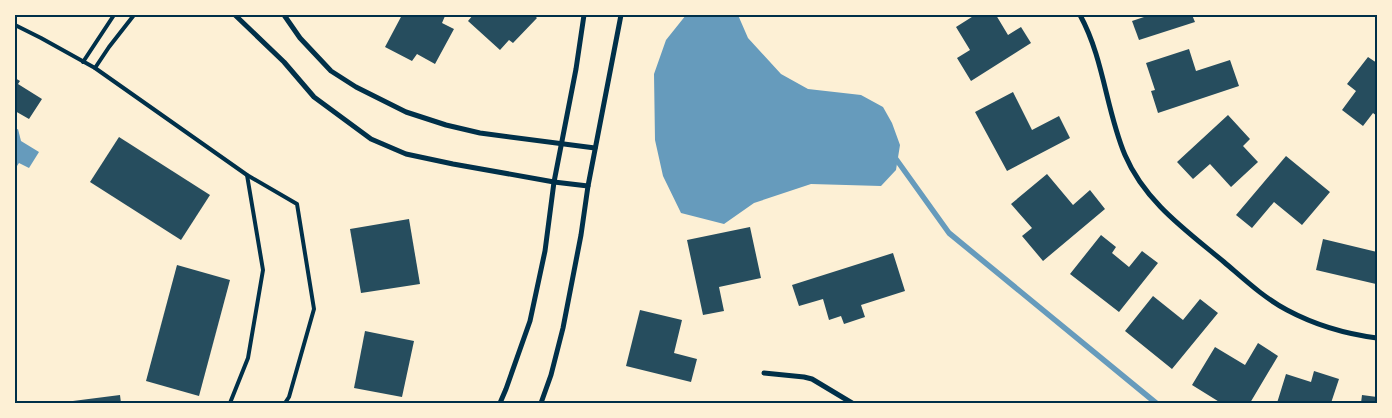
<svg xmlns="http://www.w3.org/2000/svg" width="1392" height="418" font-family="Commissioner,sans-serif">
<rect width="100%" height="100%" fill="#fdf0d5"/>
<g fill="#669bbc">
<polygon points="686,15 738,15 748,38 781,74 808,89 861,95 883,107 892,123 900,145 896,170 881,186 811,184 754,203 724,224 681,213 663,176 655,140 654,74 666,40"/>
<polygon points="18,129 21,141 39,152 29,168 19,163 15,169 15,130"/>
</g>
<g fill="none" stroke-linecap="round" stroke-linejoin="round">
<polyline stroke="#669bbc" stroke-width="5.5" points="896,159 949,233 1156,403"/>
</g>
<g fill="#264d5e">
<polygon points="402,15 445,16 442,23 454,29 435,64 417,54 412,61 385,47"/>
<polygon points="473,15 534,15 537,18 513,43 509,40 500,50 468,21"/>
<polygon points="975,15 996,15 1008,35 1021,27 1031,43 971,81 957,58 970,50 956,27"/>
<polygon points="1150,15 1192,15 1195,22 1139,40 1132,21"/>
<polygon points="1189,49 1196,71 1230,60 1239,86 1158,113 1151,91 1155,90 1146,63"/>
<polygon points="1368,57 1377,63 1377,116 1373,113 1363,126 1342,110 1356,91 1347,84"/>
<polygon points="15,78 20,81 18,84 42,99 29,119 15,111"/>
<polygon points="1013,92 1032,130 1059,116 1070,138 1007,171 975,112"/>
<polygon points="1228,115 1250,139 1243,146 1258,162 1231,187 1210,164 1193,179 1177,162"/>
<polygon points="119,137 210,195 181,240 90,182"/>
<polygon points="1286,156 1330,192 1302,225 1274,202 1252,228 1236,215"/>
<polygon points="1047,174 1073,205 1090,190 1105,209 1043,261 1022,236 1032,228 1011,204"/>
<polygon points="409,219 420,284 361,293 350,229"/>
<polygon points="750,227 761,278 719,287 724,311 703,315 687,240"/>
<polygon points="1101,235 1116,247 1112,253 1129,267 1142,251 1158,263 1119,312 1070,274"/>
<polygon points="1323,239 1377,252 1376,284 1316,270"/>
<polygon points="893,253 905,291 861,305 865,317 844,324 841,316 829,320 823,299 799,306 792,285"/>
<polygon points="177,265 230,280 199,396 146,381"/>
<polygon points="1153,296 1183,320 1200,299 1218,313 1172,369 1125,331"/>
<polygon points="640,310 682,320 674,353 697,359 691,382 626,366"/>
<polygon points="365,331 414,341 402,397 354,388"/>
<polygon points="1258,343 1278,356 1250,403 1221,403 1192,385 1215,347 1245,365"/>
<polygon points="1314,371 1339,379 1331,403 1277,403 1286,374 1311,382"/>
<polygon points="120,395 121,403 65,403 65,402"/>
<polygon points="1362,395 1377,397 1377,403 1361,403"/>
</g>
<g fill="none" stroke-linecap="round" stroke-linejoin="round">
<g stroke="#003049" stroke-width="4">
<polyline points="15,25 41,38 95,68 247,175 297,204 314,309 289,397 285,403"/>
<polyline points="83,62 114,15"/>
<polyline points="95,68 109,47 134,15"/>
<polyline points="230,403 248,358 263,270 247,175"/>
</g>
<g stroke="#003049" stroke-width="5">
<polyline points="235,15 284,62 314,97 371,139 406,154 453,164 554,182 588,186"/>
<polyline points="284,15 300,38 331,71 356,87 406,112 446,125 480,133 595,148"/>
<path d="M1080,15c24,44 26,95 45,140 20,47 62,76 99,107 20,17 40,36 63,48 28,15 59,24 90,28"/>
<polyline points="764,373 804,377 812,379 852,403"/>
<polyline points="500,403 506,389 530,321 545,251 554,182 576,69 584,15"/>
<polyline points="541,403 551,375 563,328 581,235 588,186 621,15"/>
</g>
</g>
<rect width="1392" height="418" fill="none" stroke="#fdf0d5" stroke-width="32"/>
<rect x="16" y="16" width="1360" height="386" fill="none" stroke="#003049" stroke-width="2"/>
</svg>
